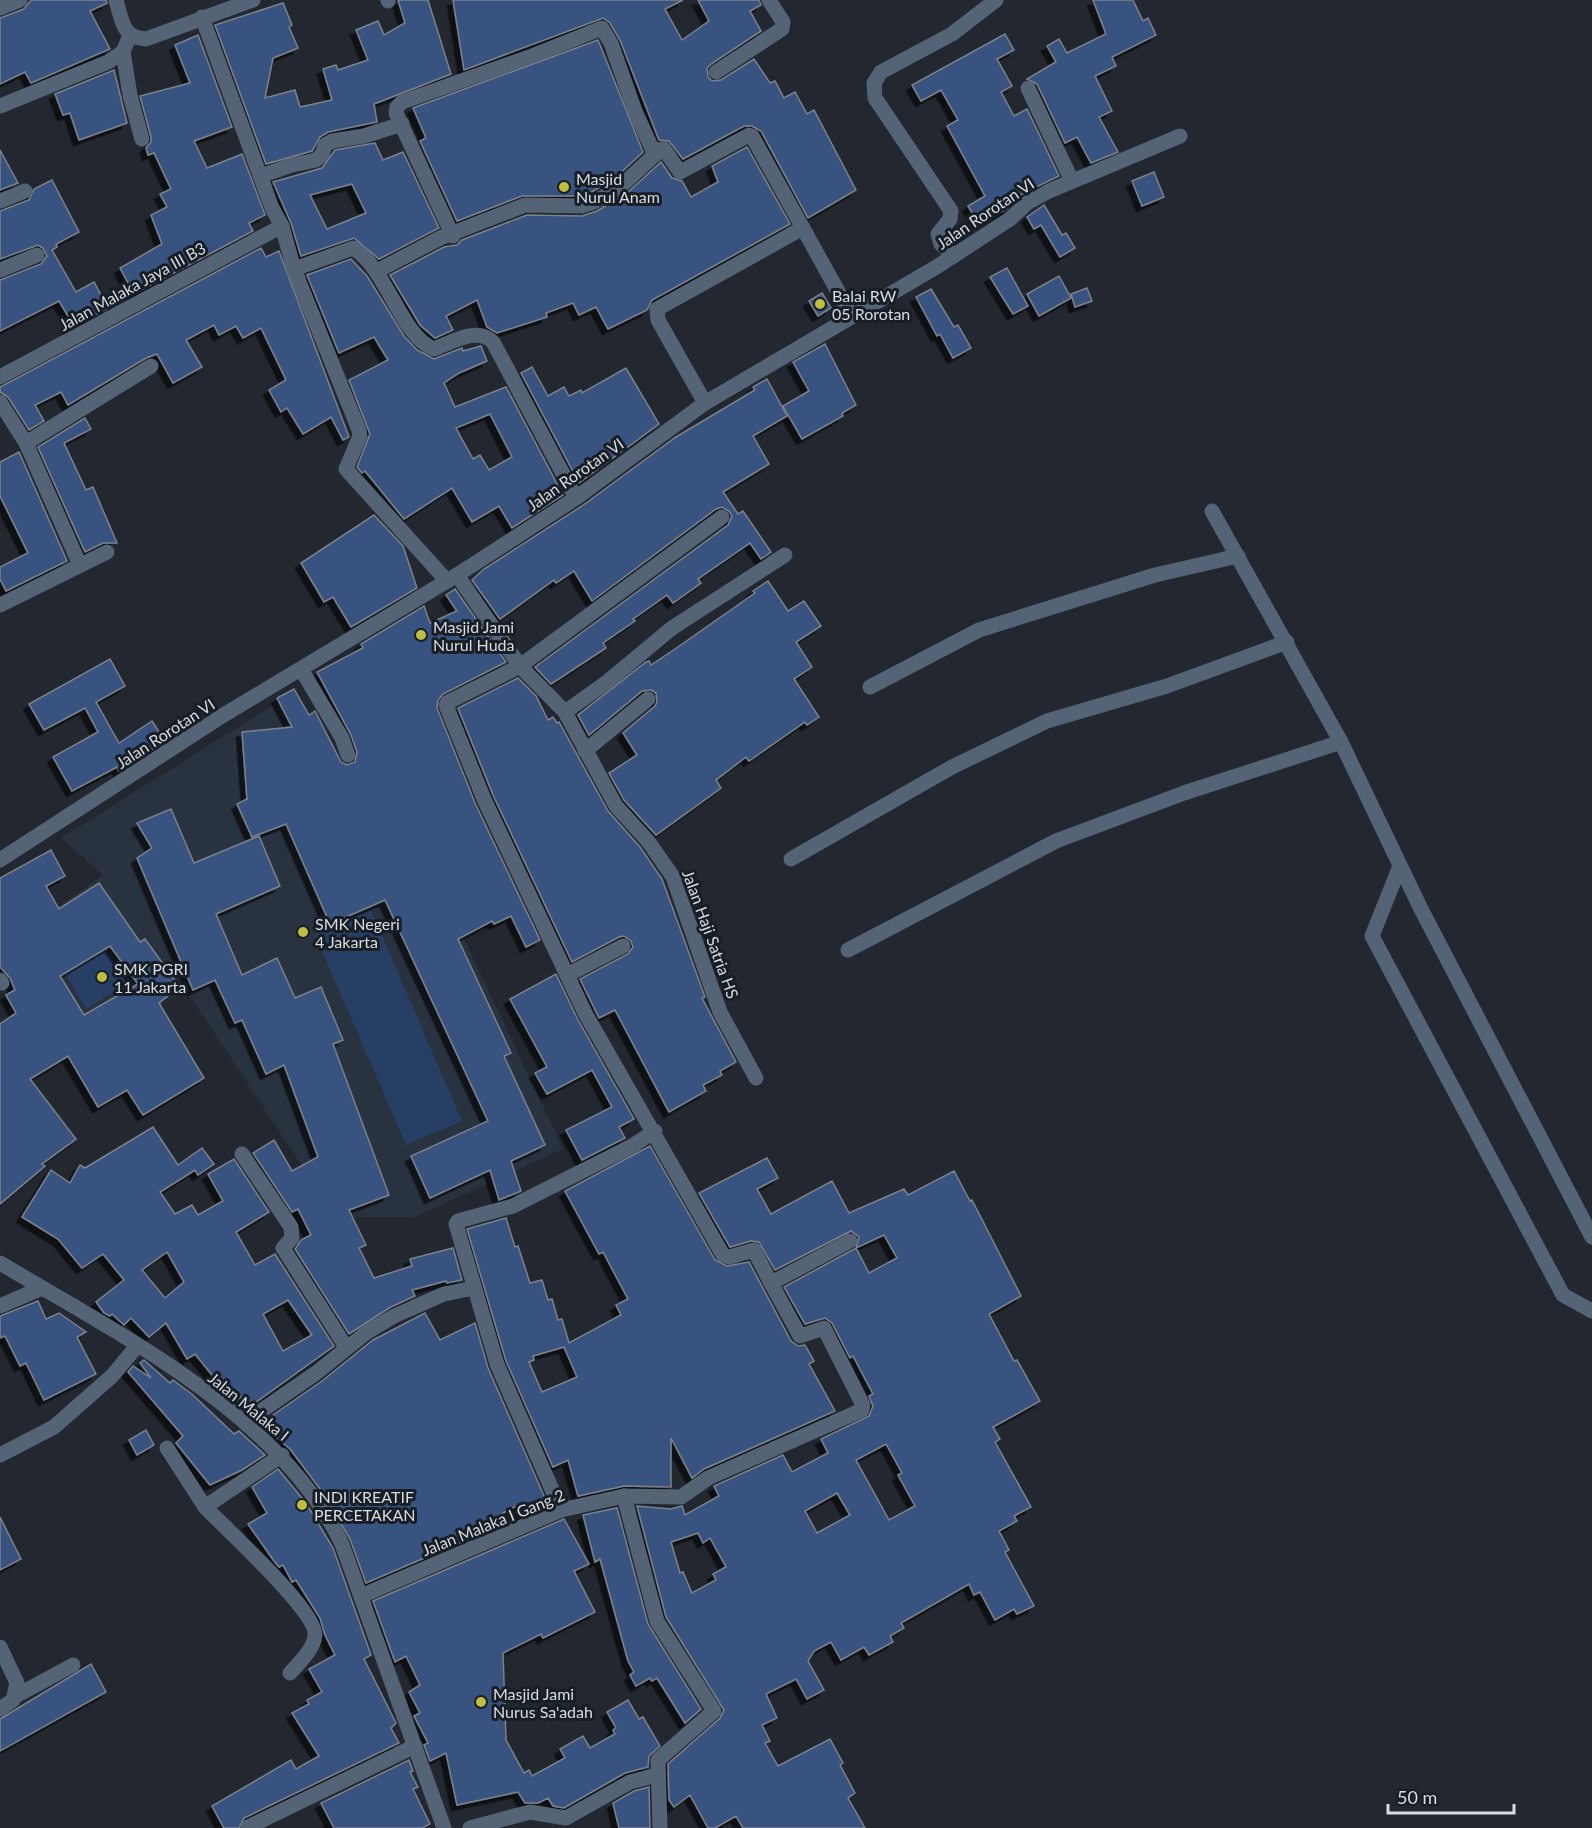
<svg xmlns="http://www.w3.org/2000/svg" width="1592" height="1828" font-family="Lato,sans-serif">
<defs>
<filter id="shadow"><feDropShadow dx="-5.5" dy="5.5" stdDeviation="0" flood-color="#0009"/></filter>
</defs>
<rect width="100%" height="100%" fill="#222730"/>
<polygon fill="#29323f" points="278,702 312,764 409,821 563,1149 415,1217 336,1217 185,989 117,894 184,989 154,1012 75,1056 22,932 103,875 61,838"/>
<g fill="#273f65">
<polygon points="371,910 462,1121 406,1145 315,935"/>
<polygon points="107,950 128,983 86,1009 66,975"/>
</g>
<g fill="#37537f" stroke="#7c828c" stroke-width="1.5" fill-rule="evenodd" filter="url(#shadow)">
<polygon points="31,0 106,0 107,3 90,11 110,49 31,83 25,72 0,84 0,18 24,9"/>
<polygon points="398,0 428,0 451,74 374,104 377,122 328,132 320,137 312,151 266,164 215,25 283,3 292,25 289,27 298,48 273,58 265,98 295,90 300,107 332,100 323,69 336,65 338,70 368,60 356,30 378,21 384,35 405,23"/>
<polygon points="453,0 683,0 665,9 682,40 709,21 698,0 759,0 761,5 750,11 761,31 711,64 707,68 708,77 712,81 721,80 754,59 770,83 775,81 784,98 795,92 807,114 814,110 856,190 808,218 761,131 752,126 744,126 683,159 669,141 659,140 620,40 610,23 603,18 464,70"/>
<polygon points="1093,0 1133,0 1143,21 1148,18 1156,35 1112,57 1116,66 1095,76 1112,111 1099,117 1118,152 1091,163 1077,137 1065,143 1037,84 1027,79 1056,62 1047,46 1059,39 1067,53 1106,34"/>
<polygon points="1005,34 1014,50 997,59 1012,86 1001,92 1014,116 1027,109 1059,176 1022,194 1007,209 979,224 968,206 985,196 947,126 958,120 941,90 921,101 912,85"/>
<polygon points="198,35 232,127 194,141 207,168 242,154 265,215 249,223 253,231 134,294 120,268 162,244 151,215 167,207 160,194 171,189 154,153 148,155 146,148 151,142 151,137 140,96 190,83 175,45"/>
<polygon points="598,40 643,152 614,179 590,193 580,196 522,196 457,221 420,141 426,138 413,108"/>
<polygon points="114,70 127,123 79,140 70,113 63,115 55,94"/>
<path d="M375,143l8,17 20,-8 36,76 -60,31 -25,-21 -53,18 -10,-33 -18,-41 49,-14 13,-18zM352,184l14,29 -39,16 -17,-34z"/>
<polygon points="747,147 790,224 652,300 647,310 608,329 596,307 579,315 573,303 546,313 547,317 497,333 487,327 477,300 446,316 453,330 435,338 420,325 390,275 444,247 457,245 462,240 527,215 582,216 597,211 626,194 661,162 672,178 682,181 691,197 718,182 712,166"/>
<polygon points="0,150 18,183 0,190"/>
<polygon points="1154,172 1164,197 1142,206 1132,181"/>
<polygon points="52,180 79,232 56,244 57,247 52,250 76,292 94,282 108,308 74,326 59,301 0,331 0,280 41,264 47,256 43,248 38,245 0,259 0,211 29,200 34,189"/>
<polygon points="1044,205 1062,235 1066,233 1075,248 1060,257 1041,225 1034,229 1027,217"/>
<polygon points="261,248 266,257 279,251 349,437 343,440 331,417 303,434 287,408 281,412 269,390 286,380 261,328 243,338 236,326 219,335 214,325 186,340 202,367 173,383 157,354 146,358 68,405 61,392 35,405 44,421 29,430 8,397 0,392 0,387"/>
<path d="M351,259l16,17 37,60 13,14 17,9 28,-11 1,3 18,-5 6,15 -28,12 -15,10 11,24 51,-20 57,108 -51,33 -13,-22 -27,16 -20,-34 -48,31 -39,-48 -3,2 -5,-6 13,-33 -21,-54 39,-20 -14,-23 -35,16 -32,-78zM490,414l22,43 -23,13 -9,-15 -7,4 -17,-31z"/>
<polygon points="1007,268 1028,306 1013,314 990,277"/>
<polygon points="1059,276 1071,298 1039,316 1027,294"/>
<polygon points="1087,288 1092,301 1075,307 1071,294"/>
<polygon points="931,289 954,327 958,325 971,348 953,358 940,334 937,336 916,297"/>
<polygon points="822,293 831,308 818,316 809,301"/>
<polygon points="825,344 856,405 842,413 843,416 802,439 783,406 809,391 793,362"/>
<polygon points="532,367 548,396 564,387 569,396 581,390 582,393 626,368 659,424 579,483 521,373"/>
<polygon points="767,379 787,416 753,436 769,464 723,492 738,514 743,511 771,552 761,559 750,543 698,579 701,583 673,603 667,595 633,619 635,621 603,643 606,648 551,684 535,667 728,525 732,516 729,511 722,507 716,509 592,601 574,571 556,583 554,580 500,619 472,580 484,569 582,506 676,437 755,390 753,387"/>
<polygon points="85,418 91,429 64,443 86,490 93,487 117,543 103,543 85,552 38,447"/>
<polygon points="19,452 67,561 6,591 0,579 0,567 28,553 0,496 0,462"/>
<polygon points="374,515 403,546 417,588 351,627 333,597 324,602 301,563"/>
<polygon points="768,581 788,611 804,601 821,626 796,642 812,667 794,679 819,717 807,725 805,722 749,761 746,757 716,780 721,788 656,835 624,800 609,773 637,755 623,733 655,706 657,702 656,693 651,690 642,691 589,735 578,715 646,662 649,661 651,665 675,649 755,593 753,591"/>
<polygon points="455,589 506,662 443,694 438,700 437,708 475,803 540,940 526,947 511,916 494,924 492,921 458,939 511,1053 504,1056 545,1145 511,1161 521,1191 499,1200 490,1170 430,1198 411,1156 488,1121 385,900 330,924 286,824 252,837 237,804 247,799 242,732 292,727 277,698 294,689 309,715 315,711 341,762 347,765 355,762 357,752 351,735 317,672 363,648 361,644 424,606 430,623 457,611 446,595"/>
<polygon points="110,659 125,686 96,702 119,743 152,721 165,741 119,771 117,767 72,791 53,757 98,732 85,708 44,730 29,704"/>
<polygon points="518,678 536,696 548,720 553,717 557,723 559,722 608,811 640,847 662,879 705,997 702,998 736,1062 720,1071 722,1075 703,1085 706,1091 669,1112 615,1010 599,1018 580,979 628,954 633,947 631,941 624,936 619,937 572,962 493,795 458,708"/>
<polygon points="171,809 194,863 259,836 280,886 216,914 242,975 277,958 295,998 321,987 343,1040 333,1044 389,1195 349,1210 366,1245 359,1248 374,1278 412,1266 410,1259 453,1248 462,1280 447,1283 446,1281 412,1290 415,1296 389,1308 349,1334 295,1249 301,1240 311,1235 298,1209 292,1212 253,1153 274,1140 292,1171 318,1157 284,1065 266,1074 242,1020 235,1023 215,980 193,990 137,858 152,848 137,823"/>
<path d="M51,850l14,26 -19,10 13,23 40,-26 41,59 5,-3 35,48 -21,16 45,75 -61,37 -16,-25 -29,17 -30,-51 -38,23 46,60 -34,25 3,2 -45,38v-180l16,-11 -10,-18 9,-5 -5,-12 -10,-11v-89zM110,946l28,38 -54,31 -24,-39z"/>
<polygon points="556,974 577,1018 634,1119 619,1127 625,1138 582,1160 566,1130 612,1107 592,1070 547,1094 535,1073 547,1067 510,999"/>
<path d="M153,1127l25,38 24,-17 12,16 -16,11 -3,-5 -35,22 15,22 17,-9 6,10 25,-14 -15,-27 26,-15 35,53 -33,20 19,33 20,-11 59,92 -86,62 -7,-11 -6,5 -3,-2 -37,-46 -8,5 -21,-36 -17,14 -18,-19 -7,7 -12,-11 -2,2 -6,-3 -8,-11 28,-22 -21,-26 -21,14 -24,-29 -36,-22 29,-47 19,13 10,-18 5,3zM167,1252l17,30 -19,16 -23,-28zM288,1300l24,35 -29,16 -20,-37z"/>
<path d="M650,1146l65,114 12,6 22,-4 42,79 7,5 7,-1 9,16 -5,3 26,47 -131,58 -12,9 -21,-40v49l-47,-1 -46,10 -10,-36 -15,7 -47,-106 -39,-132 39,-11 9,29 3,-1 12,37 12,-3 6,20 4,-1 6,21 4,-1 7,24 52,-28 -5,-10 12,-6 -25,-47 -4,2 -34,-63zM564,1347l13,30 -35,15 -13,-30 5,-2 -1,-4z"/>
<path d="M767,1158l11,20 -21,11 14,25 61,-33 17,32 55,-24 4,6 46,-24 16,30 2,-1 49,96 -32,18 25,47 3,-1 23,41 -47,26 7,12 -5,3 36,65 -17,9 3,5 -18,10 10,19 -4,2 29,54 -17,8 -3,-5 -19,11 -15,-28 -6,3 -5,-11 -68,39 3,5 -14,8 3,6 -24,13 -5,-8 -23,13 -10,-18 -17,9 -6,10 16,29 -17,9 -11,-20 -30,15 11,24 -15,7 8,16 -5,2 13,23 52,-27 13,24 -3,2 15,28 -7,5 17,30h-122l-7,-12 -21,12h-7l-18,-33 -16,12 -5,-7 -1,-36 52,-46 4,-8 -58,-93 -29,-111 34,3 11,-3 3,9 34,-19 -5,-10 69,-31 9,17 36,-19 -7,-14 48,-23 4,-10 -4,-10 4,-2 -20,-38 -3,2 -18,-35 -7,-5 -20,6 -21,-37 72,-39 13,25 28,-15 -13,-23 -28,13 3,-11 -8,-6 -76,39 -16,-28 -8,-1 -21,6 -31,-54zM886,1444l16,29 -4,2 17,31 -26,14 -33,-60zM837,1493l13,22 -33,18 -12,-22zM698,1533l5,10 7,-5 16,29 -13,7 3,6 -24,13 -9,-21 -3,1 -9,-31z"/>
<polygon points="38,1301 46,1319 59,1313 86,1332 77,1337 96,1374 44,1400 26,1363 20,1366 5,1336 0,1338 0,1316"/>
<polygon points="425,1313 440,1340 475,1323 488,1368 548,1505 521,1517 516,1506 488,1521 492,1529 366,1583 350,1539 323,1493 290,1449 260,1424 322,1381 373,1340"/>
<polygon points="144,1360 170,1383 173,1380 193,1395 234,1434 239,1431 265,1455 242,1470 210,1485 176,1443 183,1436 128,1372 133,1366 151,1378 140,1363"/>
<polygon points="146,1430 154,1445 137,1455 129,1440"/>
<polygon points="278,1469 306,1503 333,1548 371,1655 364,1659 396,1723 391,1728 399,1743 244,1818 239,1828 224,1828 212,1806 291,1760 296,1769 319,1756 292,1713 309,1704 307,1700 322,1692 309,1669 335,1655 325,1635 320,1618 296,1580 292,1582 283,1565 279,1567 274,1561 248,1524 267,1513 252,1487"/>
<polygon points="617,1508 648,1624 701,1709 685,1723 657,1678 652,1681 650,1678 636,1686 630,1675 634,1672 628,1661 600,1559 595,1562 583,1515"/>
<polygon points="0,1517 21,1559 0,1570"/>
<polygon points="564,1519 589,1564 574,1571 595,1612 543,1638 541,1634 503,1653 506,1740 524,1773 529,1770 532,1776 565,1758 560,1749 583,1736 590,1748 615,1734 613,1730 616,1728 607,1712 628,1700 639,1719 643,1717 660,1746 649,1756 648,1767 625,1773 564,1808 553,1806 548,1798 538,1803 525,1803 518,1792 457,1805 446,1753 430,1761 424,1745 428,1743 414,1716 420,1713 409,1692 420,1685 406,1656 395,1662 373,1601"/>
<polygon points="91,1664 106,1692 0,1751 0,1719"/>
<polygon points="409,1760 413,1771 410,1772 418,1787 413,1789 430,1824 422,1828 334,1828 321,1803"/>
<polygon points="649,1787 650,1828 619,1828 613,1803 634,1791"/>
</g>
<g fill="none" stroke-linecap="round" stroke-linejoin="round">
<g stroke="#556377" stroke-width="15">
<path d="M116,0c6,20 6,38 30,39l107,-39"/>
<polyline points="388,0 388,1"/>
<polyline points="0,8 20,0"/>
<path d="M202,17l70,191 10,18 12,43 59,-21c34,20 48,89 81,101 19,-7 43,-23 59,-7l83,156"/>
<polyline points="123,52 130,95 142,139"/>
<polyline points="716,72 782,29 783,22 769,0"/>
<polyline points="1028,88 1072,181"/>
<polyline points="0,106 108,62 123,52 130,35"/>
<polyline points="260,176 292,165 316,160 322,155 325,145 332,141 364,136 402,124"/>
<polyline points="0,201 25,191"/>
<polyline points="453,236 396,113 397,107 402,102 532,56 602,28 611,43 635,111 655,155"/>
<polyline points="954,256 941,244 938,234 950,219 951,211 875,98 874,83 881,72 952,34 996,0"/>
<polyline points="294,269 359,430 360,436 346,469 447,581"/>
<polyline points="0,270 37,255"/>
<polyline points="377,271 440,238 525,205 582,206 594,202 620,187 661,149 664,149 680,172 749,135 752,136 851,315"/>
<polyline points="0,377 282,226"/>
<polyline points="0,402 26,443 151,366"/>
<polyline points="705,403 658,320 657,309 801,229"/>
<polyline points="26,443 80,565"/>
<polyline points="1212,511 1341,742 1421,909 1592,1237"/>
<polyline points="722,517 520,666 448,702 446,705 484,799 585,1013 723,1255 729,1257 754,1250 771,1283 850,1241"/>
<polyline points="457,575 520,666 565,712 616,806 648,841 673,877 720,1012 756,1078"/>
<polyline points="0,605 107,552"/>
<polyline points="301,669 342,738 348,755"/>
<polyline points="870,687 979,630 1155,575 1238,556"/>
<polyline points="565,712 607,682 672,628 785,555"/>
<polyline points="585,751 648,699"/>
<polyline points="791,859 952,767 1047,721 1167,686 1287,642"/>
<polyline points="0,860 222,716 457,575 576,498 705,403 938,266 1010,219 1027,203 1049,191 1180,136"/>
<polyline points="1400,866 1372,936 1563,1295 1592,1311"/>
<polyline points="848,950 1056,841 1184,793 1341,742"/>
<polyline points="567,975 623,946"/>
<polyline points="0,980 2,983"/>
<polyline points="242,1154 291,1227 292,1238 283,1248 346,1347"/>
<polyline points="0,1306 42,1288"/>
<polyline points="245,1422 316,1373 367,1332 394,1316 444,1294 474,1288"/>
<polyline points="167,1448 205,1507 282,1455"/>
<polyline points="0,1455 54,1427 112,1376 137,1346"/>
<polyline points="624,1496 657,1621 714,1711 658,1760 660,1828"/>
<path d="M205,1507c20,21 112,104 110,128 -1,14 -16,28 -25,38"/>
<polyline points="561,1510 497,1364 456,1224 458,1221 513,1206 632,1146 655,1131"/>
<polyline points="361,1596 561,1510 624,1496 681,1497 708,1478 862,1410 863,1405 824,1328 800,1336 771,1283"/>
<polyline points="0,1647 17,1683 13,1700 0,1709"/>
<polyline points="14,1697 73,1665"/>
<polyline points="248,1827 415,1746"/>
<polyline points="470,1828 530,1812 566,1818 630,1782 657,1775"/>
</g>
<path stroke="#556377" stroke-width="15" d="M0,1263c119,71 280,151 342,281l102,284"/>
</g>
<g fill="#bfbe41" stroke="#181e26" stroke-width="2">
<circle cx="564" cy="187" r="6"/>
<circle cx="820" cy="304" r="6"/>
<circle cx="421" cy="635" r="6"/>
<circle cx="303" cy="932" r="6"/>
<circle cx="102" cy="977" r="6"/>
<circle cx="302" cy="1505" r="6"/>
<circle cx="481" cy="1702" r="6"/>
</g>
<g text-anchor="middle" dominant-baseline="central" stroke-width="6" stroke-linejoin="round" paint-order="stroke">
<g font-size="16" fill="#d9dde2" stroke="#181e26" text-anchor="start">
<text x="576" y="178">Masjid<tspan x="576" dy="18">Nurul Anam</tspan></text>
<text x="832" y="295">Balai RW<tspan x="832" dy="18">05 Rorotan</tspan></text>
<text x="433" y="626">Masjid Jami<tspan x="433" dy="18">Nurul Huda</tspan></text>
<text x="315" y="923">SMK Negeri<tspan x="315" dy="18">4 Jakarta</tspan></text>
<text x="114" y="968">SMK PGRI<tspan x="114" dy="18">11 Jakarta</tspan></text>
<text x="314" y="1496">INDI KREATIF<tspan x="314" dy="18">PERCETAKAN</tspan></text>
<text x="493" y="1693">Masjid Jami<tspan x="493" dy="18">Nurus Sa'adah</tspan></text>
</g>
<g font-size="16" fill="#d9dde2" stroke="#181e26">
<text transform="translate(985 213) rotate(-34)">Jalan Rorotan VI</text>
<text transform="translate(132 286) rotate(-29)">Jalan Malaka Jaya III B3</text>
<text transform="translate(575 474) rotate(-35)">Jalan Rorotan VI</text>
<text transform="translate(165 733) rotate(-33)">Jalan Rorotan VI</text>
<text transform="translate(711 934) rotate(70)">Jalan Haji Satria HS</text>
<text transform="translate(249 1406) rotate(39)">Jalan Malaka I</text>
<text transform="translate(493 1522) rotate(-22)">Jalan Malaka I Gang 2</text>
</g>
</g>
<path d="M1388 1804v9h126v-9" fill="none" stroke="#d9dde2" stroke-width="3"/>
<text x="1397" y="1804" font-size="18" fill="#d9dde2" stroke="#181e26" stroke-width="4.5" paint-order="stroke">50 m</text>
</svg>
